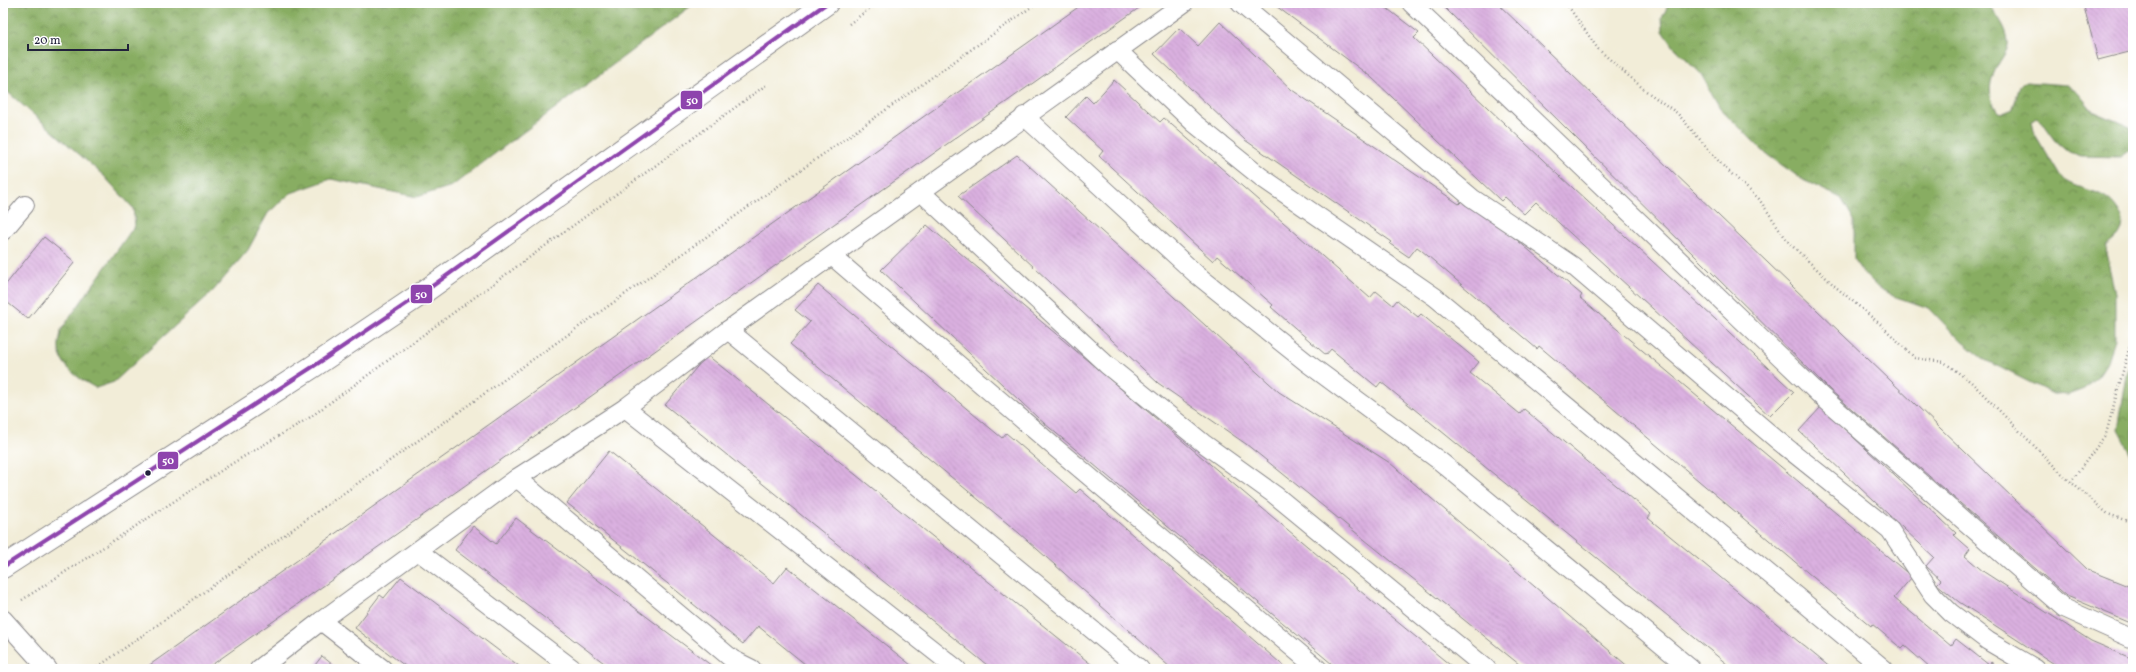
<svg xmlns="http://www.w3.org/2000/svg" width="2136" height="672" font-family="Vollkorn,serif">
<defs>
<pattern id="forest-crowns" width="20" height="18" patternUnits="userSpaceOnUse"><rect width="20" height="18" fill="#88ad62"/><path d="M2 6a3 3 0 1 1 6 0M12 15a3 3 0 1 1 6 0" fill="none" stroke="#6f8c52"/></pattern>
<pattern id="building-back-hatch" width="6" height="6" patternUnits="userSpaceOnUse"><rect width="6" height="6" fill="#dab0e0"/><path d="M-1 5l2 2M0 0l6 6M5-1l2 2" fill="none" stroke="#bb97c1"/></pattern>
</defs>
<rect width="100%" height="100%" fill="#fff"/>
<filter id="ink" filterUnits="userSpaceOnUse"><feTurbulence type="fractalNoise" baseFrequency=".025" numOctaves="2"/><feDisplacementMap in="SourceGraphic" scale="8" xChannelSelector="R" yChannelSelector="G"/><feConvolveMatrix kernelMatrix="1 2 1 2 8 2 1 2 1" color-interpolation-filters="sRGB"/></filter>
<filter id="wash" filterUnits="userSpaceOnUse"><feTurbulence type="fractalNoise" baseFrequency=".012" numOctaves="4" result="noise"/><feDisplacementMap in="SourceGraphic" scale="16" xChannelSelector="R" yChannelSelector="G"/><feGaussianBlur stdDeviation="0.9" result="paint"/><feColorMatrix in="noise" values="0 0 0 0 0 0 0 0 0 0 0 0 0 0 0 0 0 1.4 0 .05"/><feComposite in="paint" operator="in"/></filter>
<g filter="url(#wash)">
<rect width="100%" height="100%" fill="#f2edd8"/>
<g fill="url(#forest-crowns)" stroke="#55684e">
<path d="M3,3h692l-243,183 -35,11 -86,-18 -40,14 -23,20 -20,37 -35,41 -99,91 -18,6c-15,-8 -35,-20 -37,-39 -1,-6 2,-14 2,-19l74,-105 -2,-17 -29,-32 -101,-88z"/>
<path d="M1669,3h320c7,12 18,24 19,38 1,6 -3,13 -6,17 -12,19 -17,35 -4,54l5,1 10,-4 7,-24 6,-3 41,3 11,8 15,18 37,16 3,10 -2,12 -11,8 -39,-1 -12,-4 -13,-11 -13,-18 -7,-5 -5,4 2,9 27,45c18,17 43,10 58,34 2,4 5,7 5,11 -1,14 -5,17 -16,25l-1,7 9,40v47l-7,21 -10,15 -14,13 -16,6 -15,-1 -70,-35 -22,-18 -32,-33 -36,-12 -16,-9 -14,-14 -9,-13v-40l-13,-22 -38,-18 -37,-26 -46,-46 -19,-34 -27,-27 -11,-16 -1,-13z"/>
<polygon points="2133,338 2133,458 2118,430"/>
</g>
<g id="blocks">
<g fill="url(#building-back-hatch)">
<polygon points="1084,3 1146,3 206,669 144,669"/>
<polygon points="1272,3 1380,3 1419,33 1414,38 1560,176 1794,392 1770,416 1536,202 1524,214 1505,197 1501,201 1371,77"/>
<polygon points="1440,3 1497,3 2088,570 2133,588 2133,624 2067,596 1830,390"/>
<polygon points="2083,3 2133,3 2133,51 2098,60"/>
<polygon points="1220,22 1292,90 1459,204 1466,197 1582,295 1580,298 1912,577 1894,598 1951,646 1956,639 1989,665 1991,662 2000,669 1931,669 1905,646 1902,649 1872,624 1871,626 1539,346 1537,349 1421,250 1417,247 1409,257 1390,244 1392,242 1245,140 1154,54 1179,28 1198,46"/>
<polygon points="1114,80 1160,122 1164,118 1370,298 1376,291 1393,305 1397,300 1418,317 1421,314 1479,362 1470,373 1520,414 1524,409 1651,514 1648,518 1832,669 1733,669 1381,382 1377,387 1331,349 1326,355 1271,307 1273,305 1217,256 1213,261 1099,156 1103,151 1066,117 1086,96 1093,103"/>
<polygon points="1017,155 1279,392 1390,463 1631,669 1525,669 1246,444 1158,383 958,196"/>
<polygon points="927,225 1378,606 1455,669 1338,669 1038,418 881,270"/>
<polygon points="44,237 75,262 28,319 3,299 3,288"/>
<polygon points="818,285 1002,438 1006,433 1076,493 1080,489 1287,669 1172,669 1019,533 790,344 810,322 795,310"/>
<polygon points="707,355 1097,669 992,669 665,405"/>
<polygon points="1821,407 1956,533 1954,535 1970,549 1965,556 1984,572 2091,641 2133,659 2133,669 2062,669 1959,602 1937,584 1941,580 1926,566 1934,557 1799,431"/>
<polygon points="609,451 774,583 787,567 916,669 811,669 758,626 743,644 567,503"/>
<polygon points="516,518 716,669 612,669 455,550 473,526 496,544"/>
<polygon points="401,577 523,669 409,669 355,628 380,595 384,598"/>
<polygon points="322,656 338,669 312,669"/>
</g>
</g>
</g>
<g filter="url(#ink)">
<use href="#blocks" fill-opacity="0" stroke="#8a888a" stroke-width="1"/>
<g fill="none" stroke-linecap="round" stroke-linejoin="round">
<g stroke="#8a888a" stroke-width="20">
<g id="lane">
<polyline points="1240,3 1472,198 1573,266 1776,439 1890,530 1933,595 1951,613 1988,641 2036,669"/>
<polyline points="1411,3 1821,396 2064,608 2133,639"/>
<polyline points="1117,50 1194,123 1261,177 1435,297 1884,669"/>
<polyline points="1024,116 1196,274 1306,362 1441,462 1691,669"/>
<polyline points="921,192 1107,365 1203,443 1275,495 1487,669"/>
<polyline points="3,231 25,205"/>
<polyline points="832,256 1052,445 1318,669"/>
<polyline points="728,330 1140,669"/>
<polyline points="625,408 957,669"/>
<polyline points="517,478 732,659 752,669"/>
<polyline points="418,551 573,669"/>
<polyline points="3,619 48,669"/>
<polyline points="321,621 383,669"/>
<polyline points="259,669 321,621 517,478 625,408 728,330 1184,3"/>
</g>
</g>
<g stroke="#8a888a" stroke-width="24">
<polyline id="secondary" points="3,567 314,366 424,292 827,3"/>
</g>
<g stroke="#8a888a" stroke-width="2.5" stroke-dasharray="1 3" stroke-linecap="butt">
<polyline points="1566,3 1598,49 1646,91 1677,113 1722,165 1759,199 1789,243 1837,288 1880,324 1915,358 1944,362 1971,382 2065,477 2108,514 2133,523"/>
<polyline points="849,24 877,3"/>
<polyline points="2071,482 2106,434 2133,334"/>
<polyline points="22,600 233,463 309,418 766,85"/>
<polyline points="95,669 1037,3"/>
</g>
<use href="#lane" stroke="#fff" stroke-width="18"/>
<use href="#secondary" stroke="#fff" stroke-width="22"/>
<g stroke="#fff" stroke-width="7">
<polyline id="bus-1" points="3,567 314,366 424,292 827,3"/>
</g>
<use href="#bus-1" stroke="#8e44ad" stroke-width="4"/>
</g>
</g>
<circle fill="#22223b" stroke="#fff" stroke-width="1.5" cx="148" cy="473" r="3.5"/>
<g stroke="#fff" stroke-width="1.5">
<rect x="680" y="90" width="23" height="20" rx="4" fill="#8e44ad"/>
<rect x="410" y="284" width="23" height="20" rx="4" fill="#8e44ad"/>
<rect x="157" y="451" width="22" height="19" rx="4" fill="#8e44ad"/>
</g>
<g font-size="11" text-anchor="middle" font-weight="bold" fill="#fff">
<text x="692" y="104">50</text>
<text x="421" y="298">50</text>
<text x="168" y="464">50</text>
</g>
<rect width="2136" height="672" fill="none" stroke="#fff" stroke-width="16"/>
<path d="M28 44v6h100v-6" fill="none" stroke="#22223b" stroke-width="2"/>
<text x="34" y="44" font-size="12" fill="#22223b" stroke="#ffffff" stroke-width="3" paint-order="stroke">20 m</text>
</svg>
